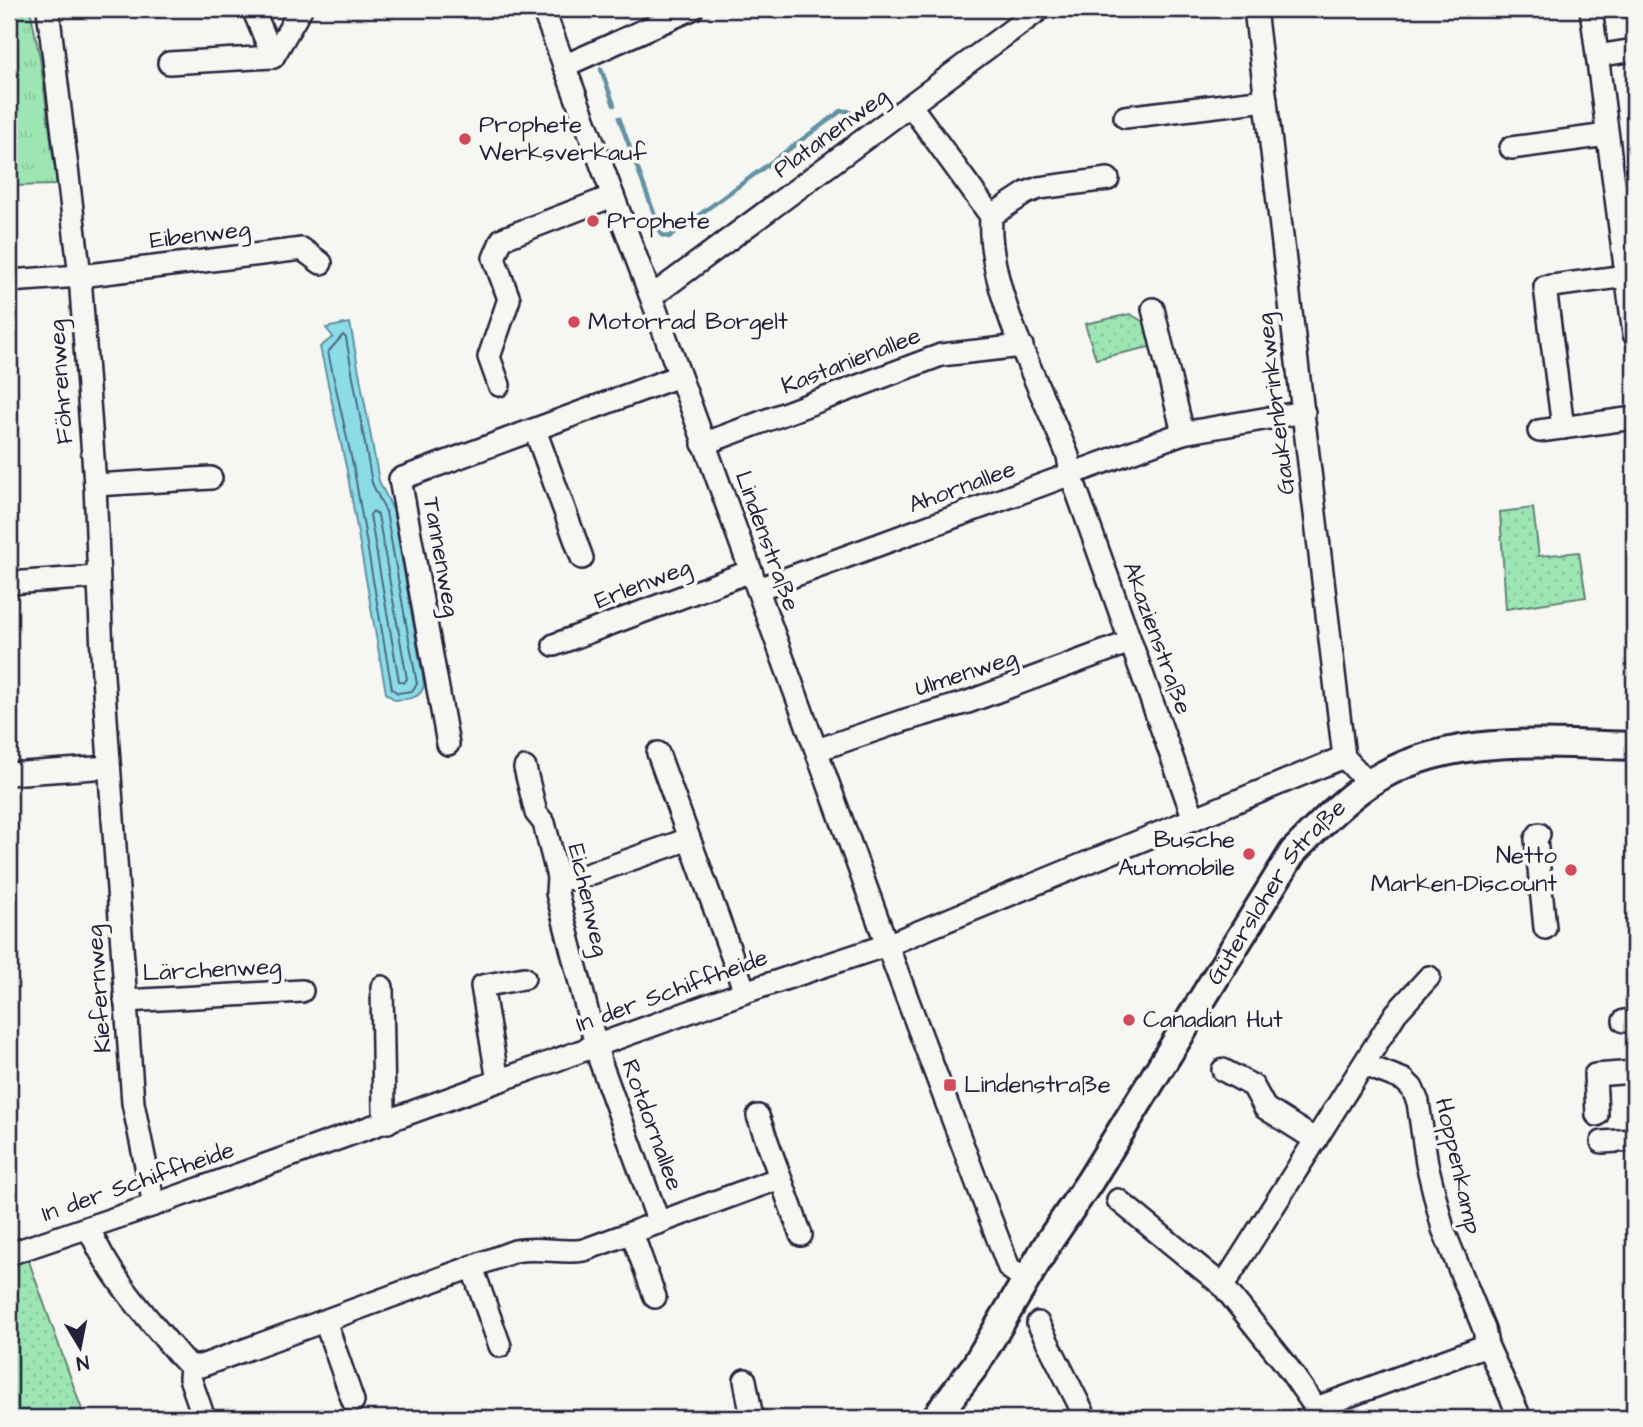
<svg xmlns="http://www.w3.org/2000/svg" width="1643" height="1427" font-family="'Architects Daughter',sans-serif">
<defs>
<pattern id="grass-tufts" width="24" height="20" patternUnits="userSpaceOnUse" patternTransform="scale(1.75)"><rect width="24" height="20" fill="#9de5b3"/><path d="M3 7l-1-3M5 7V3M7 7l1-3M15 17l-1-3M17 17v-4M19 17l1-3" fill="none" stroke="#87c49b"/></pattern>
<pattern id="forest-firs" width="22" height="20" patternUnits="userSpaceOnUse" patternTransform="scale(1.75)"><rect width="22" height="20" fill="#9de5b3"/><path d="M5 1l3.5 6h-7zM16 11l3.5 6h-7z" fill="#87c49b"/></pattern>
<pattern id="park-dots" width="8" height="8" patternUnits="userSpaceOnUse" patternTransform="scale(1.75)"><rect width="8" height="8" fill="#9de5b3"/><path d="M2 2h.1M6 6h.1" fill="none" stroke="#87c49b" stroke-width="1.8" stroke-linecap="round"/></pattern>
</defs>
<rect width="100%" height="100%" fill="#f6f6f2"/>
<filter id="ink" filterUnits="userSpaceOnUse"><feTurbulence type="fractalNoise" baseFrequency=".0143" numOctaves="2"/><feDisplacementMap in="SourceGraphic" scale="14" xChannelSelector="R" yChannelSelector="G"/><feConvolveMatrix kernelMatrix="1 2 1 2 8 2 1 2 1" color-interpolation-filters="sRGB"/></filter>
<g filter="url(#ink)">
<polygon fill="url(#grass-tufts)" stroke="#608477" stroke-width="2" points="9,9 30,9 40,58 57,185 9,186"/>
<polygon fill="url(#forest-firs)" stroke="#608477" stroke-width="2" points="1634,160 1634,275 1620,165"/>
<g fill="url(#park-dots)" stroke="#608477" stroke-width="2">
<polygon points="1130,314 1149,325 1154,346 1096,359 1085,324"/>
<polygon points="1533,508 1539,556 1579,552 1586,597 1506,609 1500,512"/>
<polygon points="27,1256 85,1418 9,1418 9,1263"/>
</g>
<path fill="#8cdbe8" stroke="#6291a3" stroke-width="2" d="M350,323l29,158 14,29 31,174c-2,15 -16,15 -29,16l-9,-7 -39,-222 -27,-124 13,-10 -7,-9z"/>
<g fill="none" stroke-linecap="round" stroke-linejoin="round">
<g stroke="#4c6c80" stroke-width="2">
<polygon points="343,335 346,338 372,483 386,512 417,684 412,691 398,693 392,689 354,470 328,352"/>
<polygon points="373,511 378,515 407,679 404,683 399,681 370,515"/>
</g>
<g stroke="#6291a3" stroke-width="4.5">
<polyline points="601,69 614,105"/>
<polyline points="619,118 662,235 669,237 841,111 848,111 858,120"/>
</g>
<g stroke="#22223b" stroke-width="26">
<g id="minor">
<polyline points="48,9 80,276 95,485 103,676 133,1103 154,1205"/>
<polyline points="253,9 273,57"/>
<polyline points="543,9 657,313 887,945 1009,1268 1026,1280"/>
<polyline points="1255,9 1344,757 1369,784"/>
<polyline points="1591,9 1634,334"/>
<polyline points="1597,56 1634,50"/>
<polyline points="169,63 273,57 301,9"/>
<polyline points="564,66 692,9"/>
<path d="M911,106l80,110c-5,74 50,171 77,240l3,19 123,344"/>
<polyline points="1125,117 1266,100"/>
<polyline points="1511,148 1607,135"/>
<polyline points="991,216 1026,193 1039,188 1108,179"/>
<polyline points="9,281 80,276 302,249 321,263"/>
<polyline points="650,294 662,289 1040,9"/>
<polyline points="1153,309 1183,433"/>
<polyline points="499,385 489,357 509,299 494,258 502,239 613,196"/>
<polyline points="1563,428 1545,287 1626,276"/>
<polyline points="535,430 582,558"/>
<polyline points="1539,431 1634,418"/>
<polyline points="703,444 941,355 1022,346"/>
<polyline points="95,485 211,478"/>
<polyline points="9,583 97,577"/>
<polyline points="758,589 1183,433 1304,412"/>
<polyline points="554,645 751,571"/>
<polyline points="448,744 400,479 679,376"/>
<polyline points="817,750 902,721 968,702 1130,642"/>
<polyline points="658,753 745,992"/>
<polyline points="525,768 536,813 544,823 558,877 557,893 600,1061 659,1223"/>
<polyline points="9,774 109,767"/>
<polyline points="1539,834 1536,839 1545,928"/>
<polyline points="558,877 575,879 689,839"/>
<polyline points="382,987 384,1110 388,1122"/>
<polyline points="125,1001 302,991"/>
<polyline points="1624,1021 1634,1020"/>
<polyline points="1365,1065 1404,1080 1412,1088 1418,1102 1427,1164 1443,1229 1484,1329 1487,1345 1518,1413"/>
<polyline points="1223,1070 1253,1086 1265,1108 1316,1140"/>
<polyline points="498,1081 482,986 524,978"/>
<polyline points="1597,1115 1595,1075 1634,1072"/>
<polyline points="758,1116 801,1235"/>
<polyline points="1602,1142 1634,1140"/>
<polyline points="1118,1200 1223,1286 1284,1362 1316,1408 1320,1418"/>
<path d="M89,1228c20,49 59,90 93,131l9,7h10l314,-115c24,-5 46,3 69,-1l196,-72"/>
<polyline points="632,1233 655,1297"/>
<polyline points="9,1254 154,1205 745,992 887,945 1344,757"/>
<polyline points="472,1267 500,1346"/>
<polyline points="1223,1286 1396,1013 1429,977"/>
<polyline points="325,1321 353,1401"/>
<polyline points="1038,1323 1086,1418"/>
<polyline points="191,1366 190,1378 204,1418"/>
<polyline points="745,1380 752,1418"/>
<polyline points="1316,1408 1487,1345"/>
</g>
</g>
<g stroke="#22223b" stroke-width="32">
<g id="major">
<path id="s1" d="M935,1418l40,-52 75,-126 40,-59 203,-329c24,-24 47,-49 75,-68 78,-52 177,-40 266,-38"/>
</g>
</g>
<use href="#minor" stroke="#f6f6f2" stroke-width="21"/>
<use href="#major" stroke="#f6f6f2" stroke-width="26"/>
</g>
</g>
<g fill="#d1495b" stroke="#f6f6f2" stroke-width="2.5">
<circle cx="465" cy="139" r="7"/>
<circle cx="593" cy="221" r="7"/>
<circle cx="574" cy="322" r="7"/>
<circle cx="1249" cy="854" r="7"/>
<circle cx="1571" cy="870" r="7"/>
<circle cx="1129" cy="1020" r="7"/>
<rect x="943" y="1078" width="14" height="14" rx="3.5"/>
</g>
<g text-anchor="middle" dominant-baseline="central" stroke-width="7" stroke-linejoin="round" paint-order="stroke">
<g font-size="24" fill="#22223b" stroke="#f6f6f2" text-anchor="start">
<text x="479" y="125">Prophete<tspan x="479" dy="28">Werksverkauf</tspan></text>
<text x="607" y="221">Prophete</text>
<text x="588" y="322">Motorrad Borgelt</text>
<text x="1235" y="840" text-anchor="end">Busche<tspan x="1235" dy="28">Automobile</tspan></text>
<text x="1557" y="856" text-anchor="end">Netto<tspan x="1557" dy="28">Marken-Discount</tspan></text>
<text x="1143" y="1020">Canadian Hut</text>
<text x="964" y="1085">Lindenstraße</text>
</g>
<g font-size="24" fill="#22223b" stroke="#f6f6f2">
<text transform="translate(831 133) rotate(-36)">Platanenweg</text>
<text transform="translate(200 235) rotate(-7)">Eibenweg</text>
<text transform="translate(851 361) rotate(-21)">Kastanienallee</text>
<text transform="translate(61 382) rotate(-94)">Föhrenweg</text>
<text transform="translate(1276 404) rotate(-97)">Gaukenbrinkweg</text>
<text transform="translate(962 487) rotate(-20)">Ahornallee</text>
<text transform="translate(767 541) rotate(70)">Lindenstraße</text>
<text transform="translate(441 557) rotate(80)">Tannenweg</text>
<text transform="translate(643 584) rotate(-21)">Erlenweg</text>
<text transform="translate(1157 638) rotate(70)">Akazienstraße</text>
<text transform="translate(966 673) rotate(-18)">Ulmenweg</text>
<text stroke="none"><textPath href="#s1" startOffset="628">Gütersloher Straße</textPath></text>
<text transform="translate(588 900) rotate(77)">Eichenweg</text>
<text transform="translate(212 970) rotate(-3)">Lärchenweg</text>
<text transform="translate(99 989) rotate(-94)">Kiefernweg</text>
<text transform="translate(672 991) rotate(-20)">In der Schiffheide</text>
<text transform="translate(652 1125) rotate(70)">Rotdornallee</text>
<text transform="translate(1458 1166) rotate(77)">Hoppenkamp</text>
<text transform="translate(138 1182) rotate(-19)">In der Schiffheide</text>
</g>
</g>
<rect width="1643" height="1427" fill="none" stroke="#f6f6f2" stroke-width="35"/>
<rect x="18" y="18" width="1608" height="1392" fill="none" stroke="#22223b" stroke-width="2.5" filter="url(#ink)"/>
<g transform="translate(80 1347) rotate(170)" stroke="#f6f6f2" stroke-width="5" paint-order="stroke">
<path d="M0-5L12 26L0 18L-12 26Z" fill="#22223b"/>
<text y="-10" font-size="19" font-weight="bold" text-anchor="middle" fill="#22223b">N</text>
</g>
</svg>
